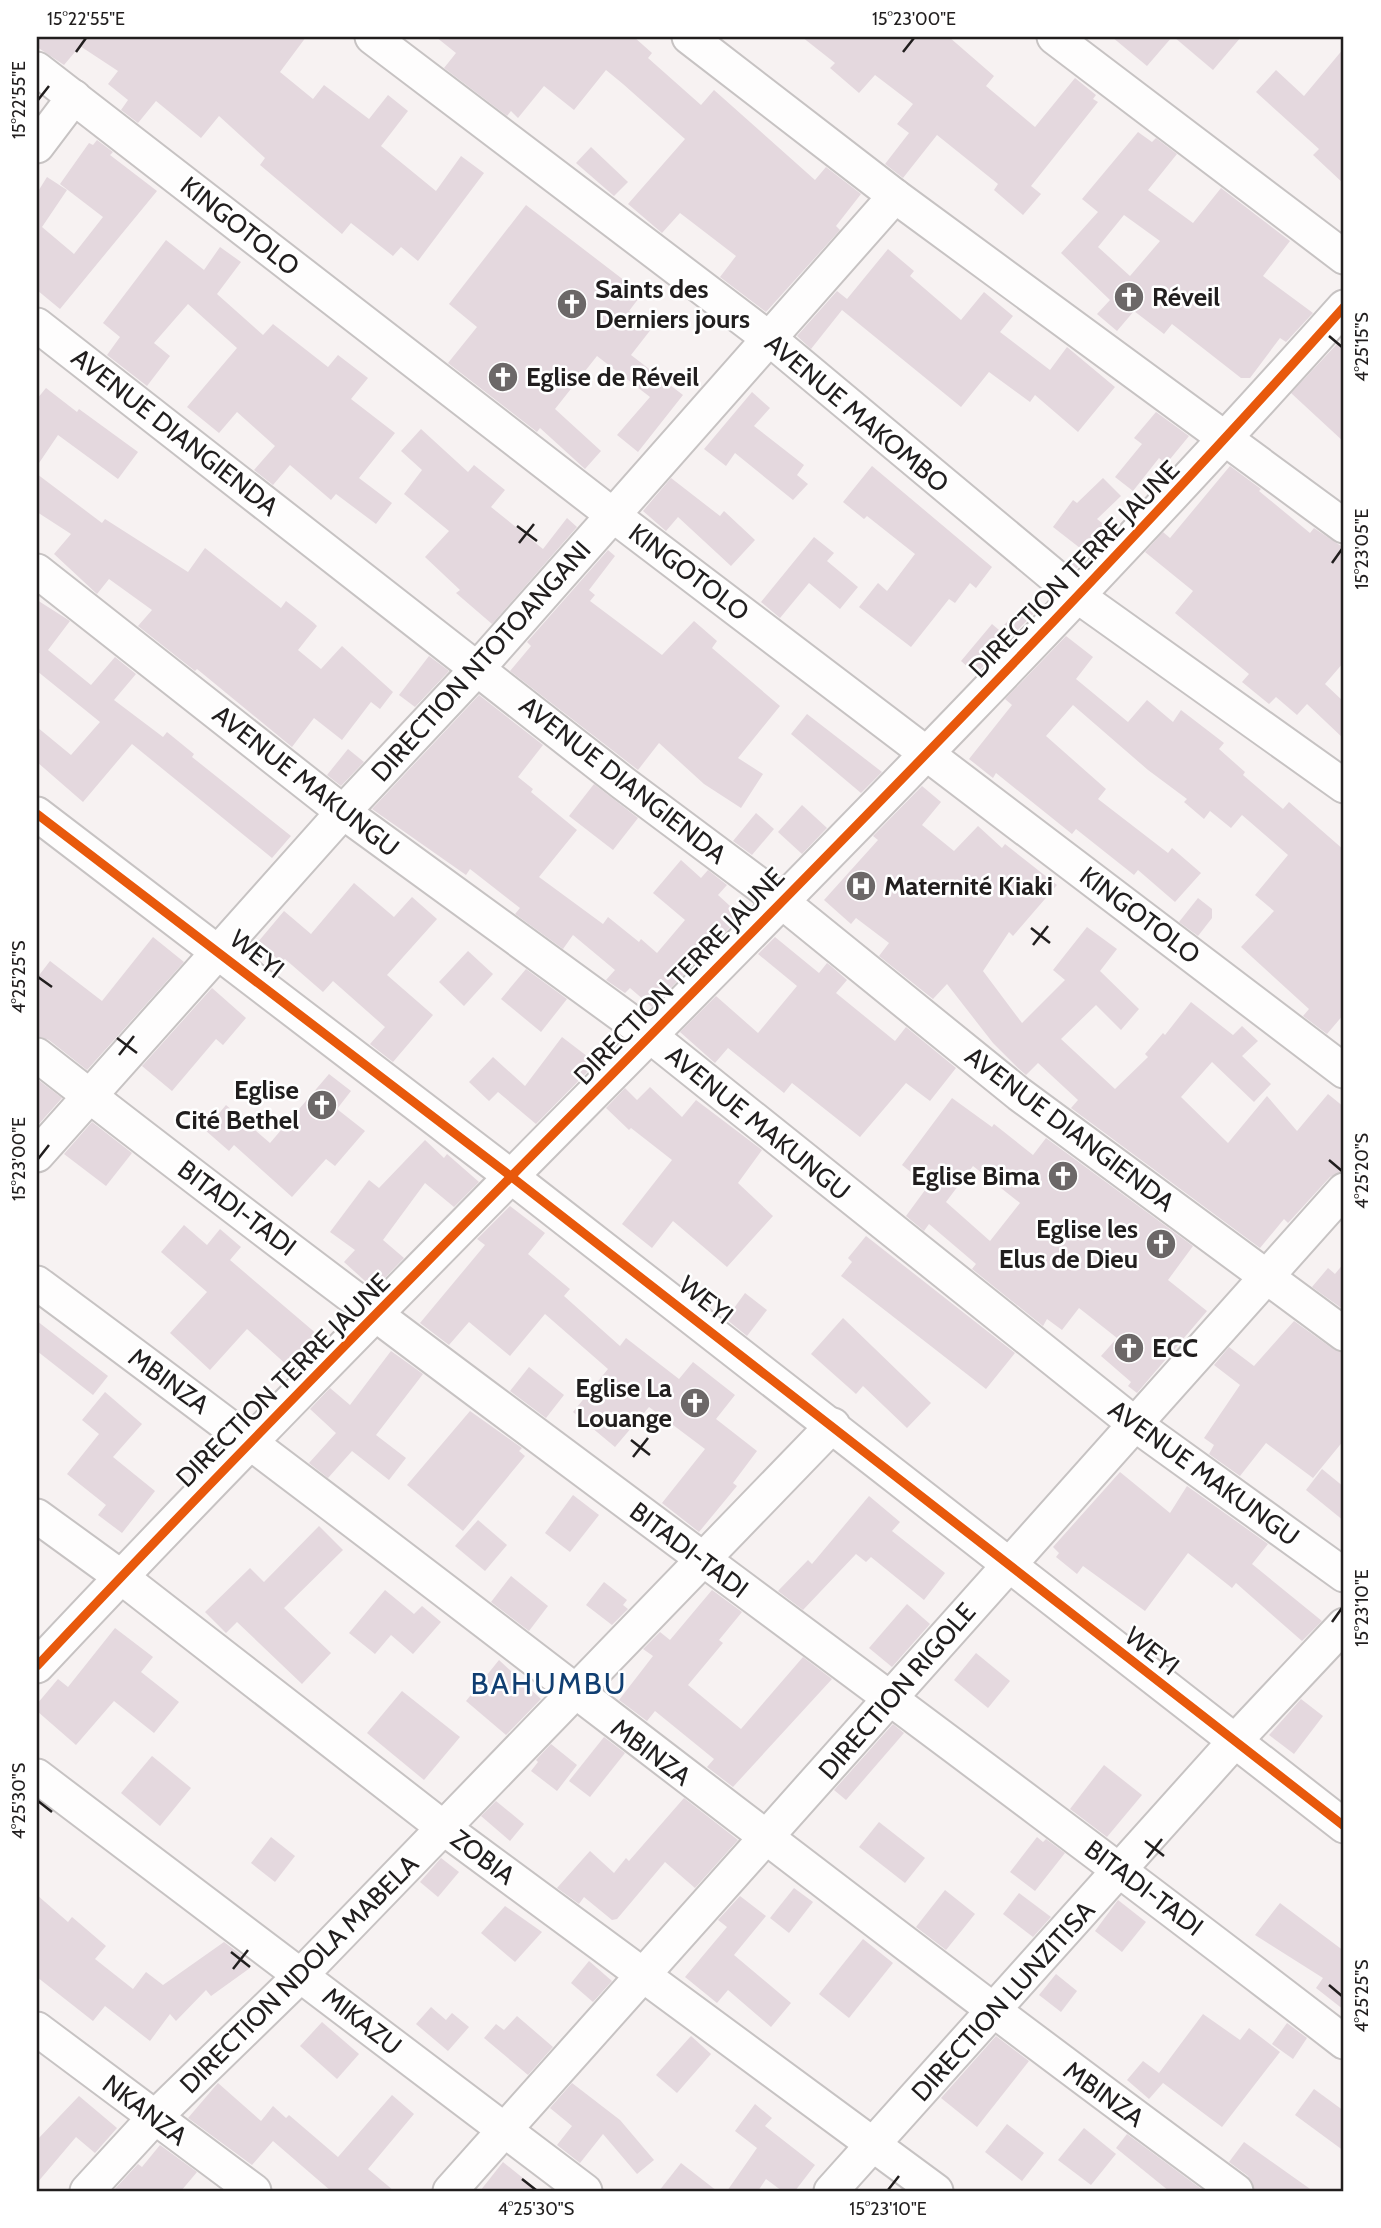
<svg xmlns="http://www.w3.org/2000/svg" width="1381" height="2228" font-family="Cabin,sans-serif">
<rect width="100%" height="100%" fill="#f7f2f2"/>
<g fill="#e4d8de" fill-rule="evenodd">
<polygon points="37,37 306,37 280,72 313,99 324,85 369,119 388,95 408,111 381,146 436,191 461,156 484,173 418,261 401,247 393,256 351,223 342,234 260,165 265,158 219,116 201,138 156,101 138,123 121,110 128,100 108,84 118,71 80,46 64,65 37,47"/>
<polygon points="436,37 634,37 652,53 648,58 701,105 714,90 815,180 826,167 861,194 836,226 840,230 766,312 720,277 736,256 680,213 662,233 628,204 685,139 623,84 606,70 574,110 544,86 518,118 511,111 507,116 444,68 456,53"/>
<polygon points="802,37 949,37 994,76 986,86 1035,127 1075,78 1096,95 1093,99 1098,102 1031,186 1041,194 1023,215 994,190 998,184 937,135 903,178 885,164 909,133 897,124 913,104 875,75 859,93 830,68 835,63"/>
<polygon points="1112,37 1172,37 1147,66"/>
<polygon points="1174,37 1241,37 1213,70"/>
<polygon points="1344,48 1344,184 1313,155 1319,149 1256,92 1276,70 1304,96"/>
<path d="M1138,132l14,10 4,-4 21,16 -29,36 45,33 28,-35 69,53 -27,35 50,37 -27,29 -6,-4 -30,40h-9l-69,-54 -8,10 -30,-23 -17,20 -20,-17 13,-14 -49,-47 37,-41 -16,-13zM1124,215l36,26 -30,35 -32,-29z"/>
<polygon points="97,140 113,152 110,155 157,191 60,309 37,290 37,193 47,177 67,190 42,227 74,254 103,217 60,184 89,143 93,145"/>
<polygon points="591,147 628,182 614,196 576,163"/>
<polygon points="526,205 642,294 629,311 652,328 631,355 683,395 638,452 617,435 650,397 597,356 555,409 601,451 585,469 540,428 537,432 448,363 477,327 449,304"/>
<polygon points="166,240 204,270 220,247 241,262 217,294 263,335 273,324 328,367 338,355 368,378 351,399 395,433 359,478 392,503 376,524 336,494 331,500 290,465 273,485 254,470 275,446 237,412 219,433 187,407 237,348 188,304 154,343 170,356 147,386 107,355 120,337 103,323"/>
<polygon points="888,249 914,271 910,276 961,320 984,292 1013,316 1000,332 1050,370 1067,347 1115,387 1078,432 1035,395 1030,402 989,372 961,407 842,310 811,349 797,336 837,291 847,299"/>
<polygon points="1337,344 1344,350 1344,442 1291,393"/>
<polygon points="46,388 77,412 79,409 138,452 118,479 58,435 37,466 37,399"/>
<polygon points="752,392 770,408 754,426 804,465 797,475 808,484 793,500 735,453 726,466 704,449"/>
<polygon points="1156,412 1189,436 1166,464 1159,458 1133,491 1115,477 1142,444 1134,438"/>
<polygon points="421,429 468,472 474,465 505,490 491,507 543,549 567,518 577,527 492,624 456,593 460,590 425,557 449,531 404,494 422,470 401,451"/>
<polygon points="872,466 992,567 976,588 970,583 955,603 949,599 911,647 859,607 878,583 887,591 915,554 867,516 864,519 843,502"/>
<polygon points="1230,466 1261,489 1259,491 1310,533 1314,528 1344,548 1344,662 1325,684 1344,702 1344,739 1307,704 1297,715 1276,697 1269,704 1242,682 1249,674 1175,613 1193,591 1145,552 1163,532 1170,538"/>
<polygon points="37,474 102,523 105,519 188,572 205,548 281,608 286,601 314,623 317,626 298,650 321,669 342,646 393,692 380,709 371,702 342,740 314,718 292,747 197,669 195,671 138,626 152,610 109,579 97,594 54,554 71,534 37,512"/>
<polygon points="671,478 720,516 724,511 755,540 731,566 678,517 666,531 643,511"/>
<polygon points="1103,478 1121,496 1097,519 1112,531 1076,569 1068,563 1080,548 1053,527 1073,500 1077,503"/>
<polygon points="814,537 834,553 827,561 858,587 840,609 809,583 780,618 761,602"/>
<polygon points="608,550 615,556 589,590 595,595 590,601 662,655 694,621 717,641 712,648 780,706 738,758 763,774 741,808 704,784 659,743 638,770 510,671 531,646 527,642"/>
<polygon points="37,600 70,621 48,650 91,685 115,657 136,674 114,700 163,737 167,732 194,754 192,757 291,836 272,858 132,744 83,802 37,762 37,727 71,755 100,722 37,671"/>
<polygon points="1025,604 1035,612 976,674 961,661 992,624 999,630"/>
<polygon points="1066,636 1093,657 1076,679 1128,722 1147,700 1173,722 1181,710 1224,743 1219,749 1245,772 1243,775 1283,809 1289,802 1344,850 1344,1014 1327,1034 1303,1016 1309,1009 1241,947 1274,911 1255,895 1288,855 1242,815 1231,828 1210,811 1204,819 1184,802 1187,799 1148,770 1073,705 1046,736 1106,789 1098,799 1168,853 1172,848 1201,873 1175,902 1138,870 1134,875 1076,829 1072,834 996,773 993,778 969,759 1012,705 1005,699"/>
<polygon points="429,656 449,671 415,707 399,695"/>
<polygon points="479,695 543,745 518,777 533,789 531,792 577,830 539,877 603,924 608,917 639,942 641,939 657,953 685,920 653,893 681,860 701,878 708,870 727,885 718,895 741,916 652,1007 630,988 625,993 606,980 615,970 573,935 563,949 515,914 520,908 470,869 466,875 372,809"/>
<polygon points="807,714 882,772 861,793 791,734"/>
<polygon points="348,749 364,762 341,786 327,775"/>
<polygon points="594,784 638,818 613,850 569,816"/>
<polygon points="922,786 941,802 922,825 954,851 978,826 1002,848 1005,844 1057,885 1013,936 1009,932 983,971 1022,1023 1065,980 1053,970 1087,927 1117,949 1100,971 1139,1009 1121,1030 1096,1005 1061,1039 1115,1089 1148,1057 1145,1054 1163,1033 1165,1035 1191,1002 1233,1035 1242,1026 1258,1041 1242,1056 1271,1084 1254,1102 1212,1062 1181,1097 1228,1143 1267,1096 1297,1131 1328,1094 1344,1107 1344,1171 1330,1177 1288,1223 1284,1219 1260,1248 1071,1108 1078,1100 1038,1063 1026,1075 1018,1068 993,1043 947,984 933,999 879,956 889,943 856,918 851,924 824,900 878,840 873,836"/>
<polygon points="802,805 827,828 802,854 778,832"/>
<polygon points="756,813 774,829 752,855 733,841"/>
<polygon points="354,883 394,917 412,897 437,919 387,975 433,1015 393,1062 370,1044 385,1027 333,981 323,992 285,959 281,962 258,942 284,911 311,934"/>
<polygon points="1198,898 1212,909 1212,918 1198,936 1179,922"/>
<polygon points="153,937 184,962 87,1070 49,1040 37,1036 37,978 50,961 102,1001"/>
<polygon points="775,937 819,973 827,963 831,966 847,980 836,993 895,1041 906,1027 956,1068 930,1101 906,1083 860,1137 792,1083 784,1093 728,1048 715,1063 680,1032 716,996 758,1033 797,986 758,954"/>
<polygon points="468,951 493,974 464,1006 439,982"/>
<polygon points="526,969 567,999 541,1032 501,999"/>
<polygon points="212,988 246,1018 223,1045 216,1039 172,1091 142,1066"/>
<polygon points="562,1037 596,1063 536,1124 498,1092 489,1101 469,1082 493,1057 525,1086"/>
<polygon points="329,1074 351,1091 337,1109 365,1131 335,1166 326,1159 292,1197 234,1145 229,1151 205,1130 226,1105 270,1143"/>
<polygon points="37,1079 62,1098 37,1126"/>
<polygon points="650,1087 682,1117 696,1100 762,1150 738,1183 773,1216 727,1267 673,1221 652,1248 622,1224 672,1160 631,1128 629,1130 606,1108 625,1088 637,1100"/>
<path d="M952,1098l40,29 2,-3 39,31 13,-17 147,108 -25,34 39,31 -70,82 -9,-7 3,-4 -30,-26 16,-18 -38,-30 -17,22 -15,-11 -4,7 -71,-57 4,-5 -47,-40 -5,7 -18,-15 22,-30 -26,-21zM973,1166l47,37 -30,38 -44,-39z"/>
<polygon points="92,1122 132,1153 106,1186 64,1154"/>
<polygon points="425,1140 444,1158 447,1154 479,1182 454,1207 425,1183 383,1240 404,1258 374,1289 344,1262 355,1250 330,1232 369,1180 379,1188"/>
<polygon points="510,1206 545,1233 528,1254 570,1289 564,1296 620,1346 626,1338 679,1379 693,1362 735,1395 716,1419 757,1451 733,1483 737,1486 699,1532 662,1503 705,1449 649,1407 615,1447 573,1412 608,1369 545,1314 510,1356 469,1322 449,1345 420,1323 485,1245 477,1239"/>
<polygon points="184,1225 207,1245 220,1229 241,1247 230,1260 318,1335 289,1367 247,1329 210,1370 170,1333 207,1292 161,1252"/>
<polygon points="866,1236 1015,1353 986,1389 841,1276 852,1262 848,1258"/>
<polygon points="1344,1263 1344,1310 1312,1287 1328,1268 1335,1274"/>
<polygon points="745,1293 767,1310 747,1336 726,1319"/>
<polygon points="843,1318 931,1403 907,1428 863,1386 856,1394 811,1354"/>
<polygon points="37,1321 108,1376 93,1395 37,1351"/>
<polygon points="1294,1321 1333,1349 1344,1353 1344,1440 1313,1478 1266,1443 1240,1476 1209,1454 1214,1445 1204,1438 1240,1385 1214,1365 1229,1347 1254,1366"/>
<polygon points="391,1351 423,1374 376,1435 406,1458 389,1480 352,1451 328,1478 309,1463 336,1433 310,1409 330,1388 350,1405"/>
<polygon points="529,1367 564,1395 546,1418 510,1391"/>
<polygon points="105,1392 142,1424 113,1457 155,1491 122,1533 98,1515 106,1505 67,1474 99,1434 82,1420"/>
<polygon points="470,1411 522,1448 519,1451 525,1456 463,1531 407,1485"/>
<polygon points="1322,1469 1344,1487 1344,1521 1306,1490"/>
<polygon points="1120,1472 1170,1513 1187,1486 1268,1544 1252,1564 1322,1621 1302,1641 1236,1583 1232,1588 1188,1553 1145,1611 1083,1566 1077,1574 1056,1557 1059,1553 1053,1547"/>
<polygon points="573,1495 599,1515 570,1552 545,1533"/>
<polygon points="869,1496 900,1522 892,1531 945,1573 924,1600 871,1557 866,1562 856,1554 803,1610 778,1591 808,1560 812,1564"/>
<polygon points="478,1520 507,1545 485,1571 455,1546"/>
<polygon points="319,1526 343,1550 284,1608 331,1653 302,1684 237,1622 226,1633 205,1612 250,1568 264,1582"/>
<polygon points="511,1576 548,1606 529,1631 491,1602"/>
<polygon points="604,1582 627,1600 623,1605 628,1609 612,1625 586,1605"/>
<polygon points="385,1590 414,1614 422,1606 441,1622 413,1654 391,1635 375,1654 349,1633"/>
<polygon points="712,1590 742,1612 719,1640 723,1643 688,1685 741,1729 803,1657 832,1679 733,1787 707,1767 714,1759 655,1711 647,1721 619,1700 653,1656 643,1649 660,1632 670,1640"/>
<polygon points="907,1604 930,1624 892,1667 869,1648"/>
<polygon points="115,1628 153,1657 141,1672 179,1702 154,1733 114,1701 76,1745 37,1711 37,1704 58,1679 68,1687"/>
<polygon points="976,1653 1010,1681 988,1708 954,1680"/>
<polygon points="499,1660 541,1699 506,1735 466,1701"/>
<polygon points="402,1691 460,1737 424,1780 367,1733"/>
<polygon points="1301,1699 1323,1716 1294,1754 1269,1735"/>
<polygon points="893,1724 904,1733 846,1800 834,1790"/>
<polygon points="604,1737 625,1753 590,1797 569,1781"/>
<polygon points="551,1744 577,1765 557,1791 531,1771 538,1762 536,1760"/>
<polygon points="152,1756 191,1788 160,1826 121,1793"/>
<polygon points="1104,1765 1142,1795 1107,1837 1070,1809"/>
<polygon points="684,1798 738,1840 695,1888 665,1862 617,1919 612,1920 584,1897 579,1904 557,1888 590,1851 614,1873 626,1858 629,1861"/>
<polygon points="496,1801 524,1824 510,1841 481,1816"/>
<polygon points="879,1822 925,1858 905,1883 859,1847"/>
<polygon points="271,1837 295,1856 275,1882 251,1863"/>
<polygon points="1037,1837 1043,1842 1046,1839 1065,1853 1035,1891 1010,1872"/>
<polygon points="441,1858 459,1872 438,1897 420,1882"/>
<polygon points="794,1888 813,1902 789,1933 770,1918"/>
<polygon points="945,1890 975,1914 946,1950 916,1927"/>
<polygon points="1019,1893 1051,1917 1033,1937 1003,1914"/>
<polygon points="37,1895 68,1922 72,1917 106,1946 95,1959 133,1989 146,1972 163,1985 224,1942 240,1954 250,1968 211,1996 206,1990 176,2021 170,2014 150,2041 105,2006 93,2021 37,1977"/>
<polygon points="740,1896 766,1916 734,1955 791,2003 771,2027 728,1990 717,2003 685,1977 727,1927 718,1920"/>
<polygon points="1118,1900 1146,1922 1122,1952 1095,1931"/>
<polygon points="1280,1903 1344,1951 1344,2010 1316,1988 1323,1978 1255,1935"/>
<polygon points="505,1906 542,1932 515,1962 481,1933"/>
<polygon points="863,1939 893,1963 849,2018 819,1994"/>
<polygon points="589,1961 612,1981 593,2002 571,1983"/>
<polygon points="1056,1974 1077,1991 1061,2012 1039,1995"/>
<polygon points="431,2007 446,2020 452,2013 469,2027 448,2051 416,2024"/>
<polygon points="1203,2014 1240,2040 1249,2028 1280,2052 1222,2127 1163,2083 1149,2099 1127,2080 1143,2061 1159,2073"/>
<polygon points="517,2016 553,2047 528,2075 484,2038 496,2024 504,2030"/>
<polygon points="322,2022 359,2054 337,2079 300,2046"/>
<polygon points="1287,2023 1307,2038 1293,2059 1272,2044"/>
<polygon points="691,2036 711,2054 677,2093 656,2075"/>
<polygon points="996,2036 1029,2061 977,2127 941,2098"/>
<polygon points="218,2083 261,2121 273,2106 286,2118 289,2115 338,2157 392,2095 414,2114 368,2169 394,2191 331,2191 273,2141 252,2165 188,2118"/>
<polygon points="572,2083 620,2120 654,2160 637,2174 603,2134 580,2163 557,2145 572,2126 550,2108"/>
<polygon points="1314,2089 1344,2111 1344,2151 1295,2115"/>
<polygon points="79,2096 117,2128 95,2153 76,2137 37,2183 37,2140"/>
<polygon points="755,2104 772,2118 765,2126 815,2165 795,2191 782,2191 766,2179 758,2191 727,2191 757,2148 735,2131"/>
<polygon points="1007,2124 1044,2153 1022,2181 985,2152"/>
<polygon points="1084,2128 1116,2154 1091,2185 1058,2160"/>
<polygon points="1127,2134 1204,2191 1169,2191 1116,2148"/>
<polygon points="1244,2142 1313,2191 1255,2191 1248,2176 1229,2162"/>
<polygon points="160,2145 197,2172 181,2191 113,2191 138,2164 142,2167"/>
<polygon points="503,2162 539,2191 480,2191"/>
<polygon points="681,2163 717,2191 659,2191"/>
</g>
<g fill="none" stroke-linecap="round" stroke-linejoin="round">
<g stroke="#c7c3c3" stroke-width="37">
<g id="minor">
<polyline points="372,37 771,340 1079,597 1344,786"/>
<polyline points="689,37 895,196 1344,526"/>
<polyline points="1054,37 1344,257"/>
<polyline points="37,69 614,516 1344,1071"/>
<polyline points="37,146 74,97"/>
<polyline points="37,325 623,783 781,901 1019,1094 1344,1334"/>
<polyline points="37,571 343,812 649,1035 1136,1425 1344,1575"/>
<polyline points="37,814 513,1178 1344,1826"/>
<path d="M37,1055c430,336 875,653 1307,987"/>
<polyline points="37,1155 343,812 478,668 895,196"/>
<path d="M37,1283c403,298 795,611 1199,908"/>
<polyline points="37,1516 121,1577 445,1829 936,2191"/>
<path d="M37,1666c430,-458 888,-890 1307,-1359"/>
<polyline points="37,1776 585,2191"/>
<polyline points="37,2029 254,2191"/>
<polyline points="87,2191 155,2117 302,1974 833,1425"/>
<polyline points="450,2191 1344,1190"/>
<polyline points="831,2191 1234,1742 1344,1625"/>
</g>
</g>
<use href="#minor" stroke="#fefdfd" stroke-width="33"/>
<g stroke="#fff" stroke-width="13">
<g id="cycleway">
<polyline points="37,814 513,1178 1344,1826"/>
<path d="M37,1666c430,-458 888,-890 1307,-1359"/>
</g>
</g>
<use href="#cycleway" stroke="#e8590c" stroke-width="9"/>
</g>
<path fill="none" stroke="#211e1e" stroke-width="2.5" d="M76,52l10,-14M903,52l11,-14M38,100l11,-14M1329,336l13,11M517,526l20,15M519,543l15,-19M1332,563l10,-14M1031,928l19,15M1033,945l15,-19M38,977l14,10M117,1038l20,15M119,1055l15,-19M38,1159l11,-14M1329,1160l13,11M631,1440l19,15M633,1457l15,-19M1332,1622l10,-14M38,1801l14,11M1145,1841l19,15M1147,1858l15,-19M231,1952l19,15M233,1969l15,-19M1329,1985l13,11M522,2179l14,11M888,2190l11,-14"/>
<defs>
<g id="church-disc" transform="scale(1.575)"><circle r="9.5" fill="#6c6868" stroke="#fff"/><path d="M-1.2-6h2.4v3.5h3.3v2.4h-3.3V6h-2.4V-.1h-3.3v-2.4h3.3Z" fill="#fff"/></g>
<g id="hospital-disc" transform="scale(1.575)"><circle r="9.5" fill="#6c6868" stroke="#fff"/><path d="M-5-5h3v3.5h4V-5h3V5h-3V1.5h-4V5h-3Z" fill="#fff"/></g>
</defs>
<g fill-rule="evenodd">
<use href="#church-disc" x="1129" y="297"/>
<use href="#church-disc" x="572" y="304"/>
<use href="#church-disc" x="503" y="377"/>
<use href="#hospital-disc" x="861" y="886"/>
<use href="#church-disc" x="322" y="1105"/>
<use href="#church-disc" x="1063" y="1176"/>
<use href="#church-disc" x="1161" y="1244"/>
<use href="#church-disc" x="1129" y="1348"/>
<use href="#church-disc" x="695" y="1403"/>
</g>
<g text-anchor="middle" dominant-baseline="central" stroke-width="5" stroke-linejoin="round" paint-order="stroke">
<g font-size="26" fill="#211e1e" stroke="#fff">
<text transform="translate(240 226) rotate(38)">KINGOTOLO</text>
<text transform="translate(857 413) rotate(40)">AVENUE MAKOMBO</text>
<text transform="translate(175 432) rotate(38)">AVENUE DIANGIENDA</text>
<text transform="translate(1074 569) rotate(-46)">DIRECTION TERRE JAUNE</text>
<text transform="translate(689 572) rotate(37)">KINGOTOLO</text>
<text transform="translate(481 661) rotate(-48)">DIRECTION NTOTOANGANI</text>
<text transform="translate(623 780) rotate(38)">AVENUE DIANGIENDA</text>
<text transform="translate(306 781) rotate(38)">AVENUE MAKUNGU</text>
<text transform="translate(1140 915) rotate(37)">KINGOTOLO</text>
<text transform="translate(257 954) rotate(38)">WEYI</text>
<text transform="translate(679 976) rotate(-46)">DIRECTION TERRE JAUNE</text>
<text transform="translate(758 1123) rotate(39)">AVENUE MAKUNGU</text>
<text transform="translate(1070 1129) rotate(37)">AVENUE DIANGIENDA</text>
<text transform="translate(237 1208) rotate(37)">BITADI-TADI</text>
<text transform="translate(706 1300) rotate(38)">WEYI</text>
<text transform="translate(283 1380) rotate(-45)">DIRECTION TERRE JAUNE</text>
<text transform="translate(169 1381) rotate(36)">MBINZA</text>
<text transform="translate(1204 1473) rotate(36)">AVENUE MAKUNGU</text>
<text transform="translate(689 1550) rotate(37)">BITADI-TADI</text>
<text transform="translate(1152 1651) rotate(38)">WEYI</text>
<text transform="translate(897 1691) rotate(-49)">DIRECTION RIGOLE</text>
<text transform="translate(651 1752) rotate(37)">MBINZA</text>
<text transform="translate(483 1857) rotate(37)">ZOBIA</text>
<text transform="translate(1144 1888) rotate(37)">BITADI-TADI</text>
<text transform="translate(299 1974) rotate(-45)">DIRECTION NDOLA MABELA</text>
<text transform="translate(1003 2001) rotate(-48)">DIRECTION LUNZITISA</text>
<text transform="translate(362 2021) rotate(38)">MIKAZU</text>
<text transform="translate(1104 2094) rotate(36)">MBINZA</text>
<text transform="translate(145 2110) rotate(37)">NKANZA</text>
</g>
<g font-size="26" font-weight="bold" fill="#211e1e" stroke="#fff" text-anchor="start">
<text x="595" y="289">Saints des<tspan x="595" dy="30">Derniers jours</tspan></text>
<text x="1152" y="297">Réveil</text>
<text x="526" y="377">Eglise de Réveil</text>
<text x="884" y="886">Maternité Kiaki</text>
<text x="299" y="1090" text-anchor="end">Eglise<tspan x="299" dy="30">Cité Bethel</tspan></text>
<text x="1040" y="1176" text-anchor="end">Eglise Bima</text>
<text x="1138" y="1229" text-anchor="end">Eglise les<tspan x="1138" dy="30">Elus de Dieu</tspan></text>
<text x="1152" y="1348">ECC</text>
<text x="672" y="1388" text-anchor="end">Eglise La<tspan x="672" dy="30">Louange</tspan></text>
</g>
<g font-size="30" letter-spacing="2" fill="#103e71" stroke="#fff">
<text x="549" y="1683">BAHUMBU</text>
</g>
</g>
<rect width="1381" height="2228" fill="none" stroke="#ffffff" stroke-width="77"/>
<rect x="38" y="38" width="1304" height="2152" fill="none" stroke="#211e1e" stroke-width="2.5"/>
<g font-size="18" text-anchor="middle" fill="#211e1e">
<text x="86" y="25">15°22'55"E</text>
<text x="914" y="25">15°23'00"E</text>
<text transform="translate(19 100) rotate(-90)" y="6">15°22'55"E</text>
<text transform="translate(1362 347) rotate(-90)" y="6">4°25'15"S</text>
<text transform="translate(1362 549) rotate(-90)" y="6">15°23'05"E</text>
<text transform="translate(19 977) rotate(-90)" y="6">4°25'25"S</text>
<text transform="translate(19 1159) rotate(-90)" y="6">15°23'00"E</text>
<text transform="translate(1362 1171) rotate(-90)" y="6">4°25'20"S</text>
<text transform="translate(1362 1608) rotate(-90)" y="6">15°23'10"E</text>
<text transform="translate(19 1801) rotate(-90)" y="6">4°25'30"S</text>
<text transform="translate(1362 1996) rotate(-90)" y="6">4°25'25"S</text>
<text x="536" y="2215">4°25'30"S</text>
<text x="888" y="2215">15°23'10"E</text>
</g>
</svg>
